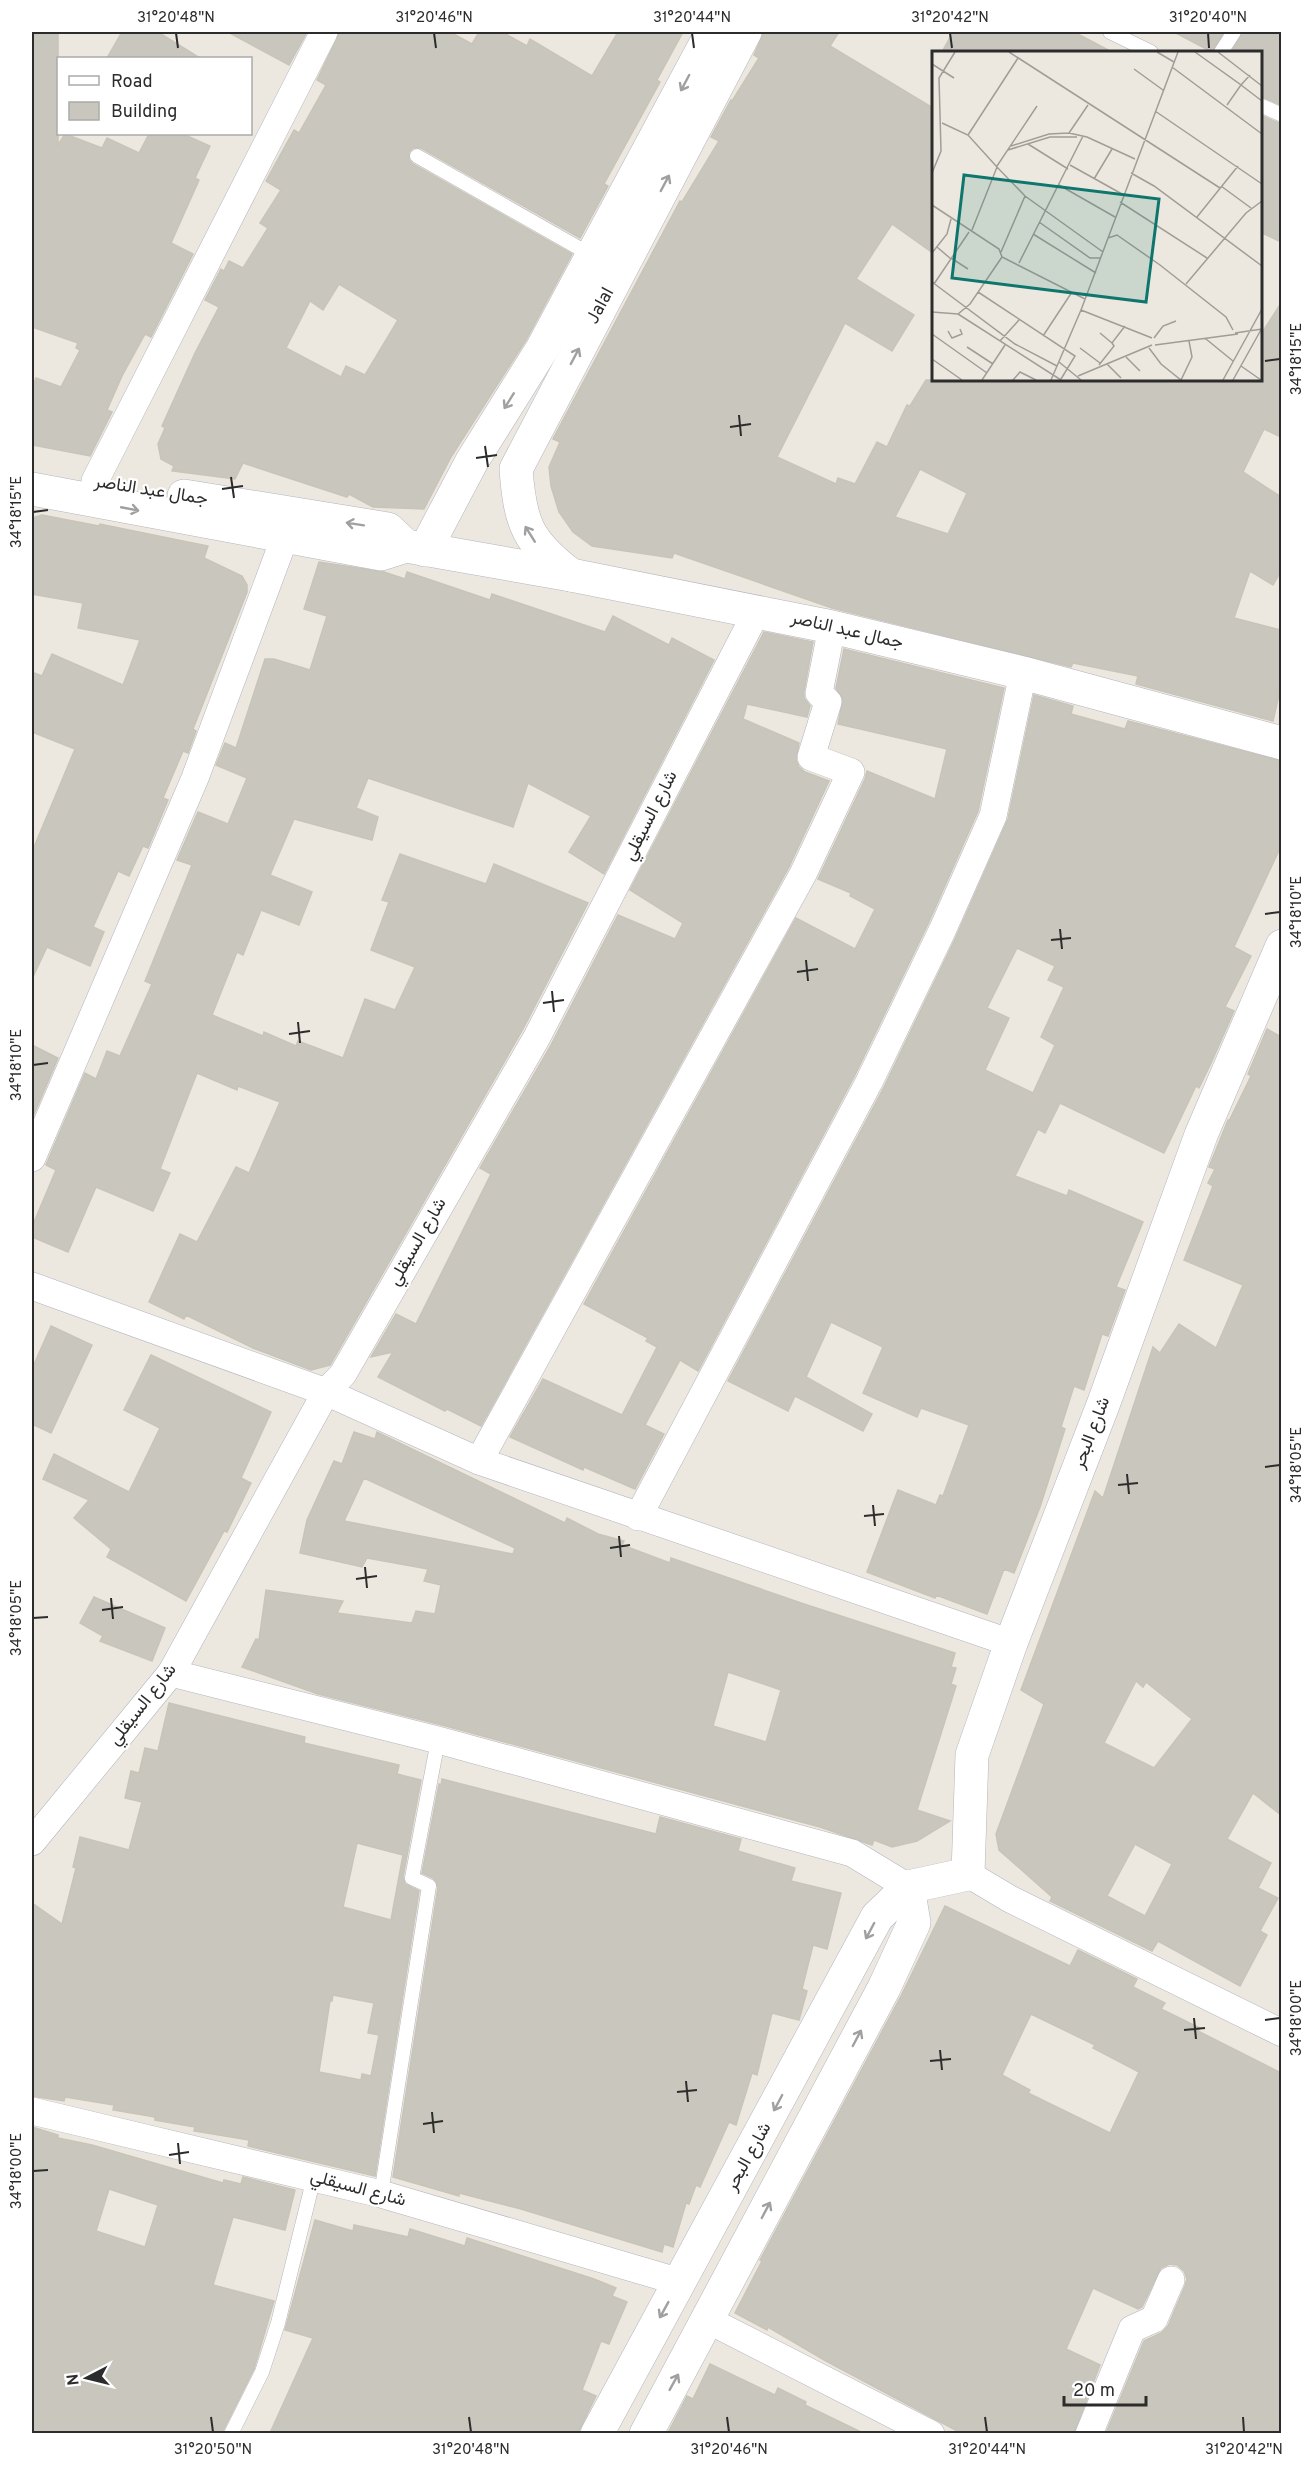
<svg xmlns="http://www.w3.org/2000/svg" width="1313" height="2465" font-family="Overpass,Vazirmatn,sans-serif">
<rect width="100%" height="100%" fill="#ede8df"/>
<g fill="#c9c6bd" stroke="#c9c4b8" stroke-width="1.5" fill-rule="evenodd">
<polygon points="32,32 58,32 58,145 65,134 102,148 107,138 139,153 149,134 183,134 210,146 195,178 199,180 171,243 193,254 151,337 145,334 122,376 107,410 112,412 90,456 32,445 32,389 36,378 61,387 80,350 76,348 78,343 32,327"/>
<polygon points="122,32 158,32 200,58 107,58"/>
<polygon points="228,32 307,32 289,65"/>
<path d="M340,32h110l22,12 7,-12h23l25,14 3,-7 62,37 26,-44h65l-26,48 3,2 -56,102 4,2 -28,52 -159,-90h-8l-4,4v8l4,4 159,90 -46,86 -75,117 -27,52 -51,-2 -24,-13 -2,3 -104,-34 -8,16 -63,-8 2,-5 -13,-7 -3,-15 7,-16 -3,-2 33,-73 24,-46 -14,-7 16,-31 3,2 5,-10 14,7 25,-40 -8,-5 21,-33 -15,-9 28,-51 5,3 27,-48 -9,-5zM339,284l59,36 -33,55 -19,-9 -5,11 -55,-29 24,-47 13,9z"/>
<path d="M764,32h75l-9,14 103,62v145l-41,-29 -36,55 58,36 -22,36 -47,-28 -68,134 59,27 2,-6 17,6 22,-42 10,5 20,-42 3,1 16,-26h334v-44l21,-33v134l-17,-8 -21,43 38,25v74l-8,14 -23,-14 -16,47 47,12v56l-8,35 -137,-37 2,-8 -65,-13 -2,4 -239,-59 -158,-55 -2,5 -80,-12 -19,-14 -14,-20 -8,-26 -2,-19 11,-25 -7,-3 127,-238 2,1 37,-61 -8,-4 20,-37 1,1 27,-43 -5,-3zM920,469l47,24 -19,41 -53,-17z"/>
<polygon points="953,32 1074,32 1112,52 942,52"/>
<polygon points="1174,32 1224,32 1212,52"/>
<polygon points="1243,32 1281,32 1281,105 1260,96 1260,52 1231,52"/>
<polygon points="1260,115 1281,124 1281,242 1260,232"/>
<polygon points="42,515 99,526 100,524 208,546 204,558 242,576 247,585 247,592 193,729 196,731 188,753 183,751 163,798 168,800 148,848 143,846 129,876 118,871 93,927 104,932 90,966 47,947 32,979 32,852 75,749 32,732 32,672 42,676 52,654 123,685 140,640 78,628 83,603 32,594 32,518"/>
<polygon points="319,562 384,572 405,579 407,572 490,600 492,594 605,632 613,616 669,645 672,638 714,660 604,874 569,852 591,816 528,783 513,827 368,778 356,808 378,817 372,840 294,819 270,875 312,892 299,925 261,910 243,955 237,952 212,1015 263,1036 264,1032 296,1046 298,1041 343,1058 365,999 395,1010 415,967 371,950 389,902 382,900 400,854 486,884 494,864 588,903 523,1029 330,1365 311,1370 253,1348 186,1315 184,1319 149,1302 180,1234 197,1242 236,1167 249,1173 280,1102 238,1086 237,1090 197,1073 160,1169 170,1173 153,1211 96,1187 68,1252 32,1237 32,1227 56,1170 46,1165 85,1073 96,1079 107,1051 120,1056 152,984 145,981 192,865 177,860 198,812 228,824 247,778 216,765 225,743 236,748 265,659 274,659 310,670 327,616 304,609"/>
<polygon points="764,632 813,642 804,691 804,698 810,706 807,717 747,704 743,719 799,743 796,760 799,767 805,772 829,781 789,867 481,1426 447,1409 445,1411 378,1377 393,1352 371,1357 396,1314 416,1324 491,1174 480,1168 551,1045 618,915 675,939 683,923 630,890"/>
<polygon points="844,649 1004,688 978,811 928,924 855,1075 698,1371 680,1360 645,1425 664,1434 635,1489 584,1467 583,1470 510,1437 543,1379 622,1415 657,1347 646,1341 648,1338 584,1304 796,918 855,949 875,909 850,896 851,893 818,879 865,779 867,771 935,799 947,749 838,724 843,699 836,688"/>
<path d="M1034,695l39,11 -2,8 54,15 3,-8 153,40v85l-47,101 17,9 -26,51 9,4 -22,50 -13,27 -3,-2 -32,67 -104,-50 -15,30 -7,-4 -23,47 52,20 2,-6 74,32 -27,65 9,3 -17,46 -6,-2 -18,56 -10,-4 -13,41 4,2 -8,25 -17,53 -26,66 -10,-4 -17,45 -51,-19 -1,3 -68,-26 31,-82 38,15 4,-10 3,1 26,-71 -48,-17 -4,9 -54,-24 20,-46 -52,-25 -25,55 66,37 -9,17 -68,-35 -7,15 -60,-30 155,-292 73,-152 52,-118zM1017,948l38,18 -7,14 16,7 -23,50 14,8 -22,48 -48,-23 24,-52 -22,-10z"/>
<path d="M1267,1029l14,8v778l-28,-22 -26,46 44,24 -13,25 20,10 -18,33 7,4 -27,51 -82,-45 -6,10 -102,-50 2,-4 -53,-47 -3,-16 48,-130 -23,-14 74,-199 8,7 50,-151 7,6 19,-29 37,24 27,-63 -59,-25 29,-74 -5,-3 7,-14 -6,-2 19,-47 1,1 22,-45 -3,-2zM1136,1681l7,6 3,-5 46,37 -38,49 -50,-25zM1135,1844l37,20 -27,52 -38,-20z"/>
<polygon points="32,1045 58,1058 32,1119"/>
<polygon points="51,1326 92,1345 51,1433 32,1424 32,1369"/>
<polygon points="151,1355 271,1412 241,1478 251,1483 227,1532 224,1531 186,1601 107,1557 111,1549 74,1518 89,1500 43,1479 54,1454 129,1492 160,1428 124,1410"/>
<path d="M354,1432l21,7 2,-7 188,91 2,-5 31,16 26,7 -2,4 48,18 1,-5 133,46 151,49 -4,14 5,1 -5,16 5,2 -39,124 33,11 -33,20 -25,6 -18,-7 -2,5 -52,-18 -378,-102 -124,-31 -76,-27 14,-28 3,1 7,-50 77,11 -6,12 75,10 4,-12 19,3 6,-29 -17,-4 4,-12 -61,-11 -5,9 -62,-14 7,-33 27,-59 8,3zM364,1478l151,70 -2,6 -169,-33zM728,1672l53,18 -15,52 -53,-16z"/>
<polygon points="94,1597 165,1628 152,1661 100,1641 103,1636 80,1623"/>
<path d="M169,1703l136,34 -1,6 95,22 -2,9 24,6 -18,97 2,7 14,7 -44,285 -127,-30 1,-6 -55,-9 1,-4 -40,-7v-3l-42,-7 1,-5 -49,-8 -1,4 -32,-5v-193l30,21 14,-56 -3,-1 7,-30 49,13 13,-48 -17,-4 6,-27 8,2 6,-25 13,3zM357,1843l46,12 -12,65 -48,-13zM333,1995l41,8 -6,30 11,2 -8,41 -9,-2 -1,6 -42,-8 11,-71h2z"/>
<polygon points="442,1779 656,1834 660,1817 741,1839 738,1851 795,1868 791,1881 841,1893 827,1949 813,1945 802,1989 807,1991 799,2020 772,2013 757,2075 752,2073 736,2125 729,2122 700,2187 696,2185 689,2204 686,2203 673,2247 664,2244 662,2252 521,2209 459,2193 459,2196 393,2177 438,1887 433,1878 422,1873 439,1784 441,1785"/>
<path d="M945,1906l125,60 8,-16 59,29 -4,8 32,16 -4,6 39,19 -2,3 83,42v360h-175l38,-92 17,-8 7,-7 17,-40 2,-7 -3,-8 -7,-6 -8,-1 -8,4 -19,39 -4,2 -45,-21 -27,61 34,16 -26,68h-113l-135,-72 -58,-34 -1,3 -32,-17 27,-52 -2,-1 141,-264zM1031,2014l64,31 -2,3 46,24 -29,61 -82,-40 2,-3 -28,-15z"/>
<path d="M32,2127l26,8v3l34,7 131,38 1,-3 17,4 2,-7 52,13 -10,40 -52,-13 -20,68 61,16 -20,68 -32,64h-190zM109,2189l49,16 -13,42 -49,-16z"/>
<polygon points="315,2220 353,2231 354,2225 408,2237 410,2229 465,2246 467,2238 594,2279 616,2288 612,2296 627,2302 609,2344 601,2341 582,2390 596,2396 578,2433 270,2433 313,2338 285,2330"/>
<polygon points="710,2364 775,2395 778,2388 806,2402 805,2405 863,2433 668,2433 687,2396 693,2399"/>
</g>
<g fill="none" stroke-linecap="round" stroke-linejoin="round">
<g stroke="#b2b4bf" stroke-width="15">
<g id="service">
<polyline points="1110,32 1151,52"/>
<polyline points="1221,52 1234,32"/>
<polyline points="1260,105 1282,115"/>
<polyline points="417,156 593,256"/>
<polyline points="381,2194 429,1886 412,1878 438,1740"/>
<polyline points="231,2434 262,2372 278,2323 314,2177"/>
</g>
</g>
<g stroke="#b2b4bf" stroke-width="28">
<g id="minor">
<polyline points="95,481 324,32"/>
<polyline points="32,1158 195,778 292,518"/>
<polyline points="32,1286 326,1392 479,1461 1011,1643"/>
<polyline points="479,1461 803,874 851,772 811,757 828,702 819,693 832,627"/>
<polyline points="638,1517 869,1082 942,931 993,816 1023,673"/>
<polyline points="171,1673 438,1740 852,1853 908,1887"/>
<polyline points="32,1842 171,1673 326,1392 343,1374 537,1037 757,611"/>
<polyline points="968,1874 1010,1899 1282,2033"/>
<polyline points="32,2111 381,2194 680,2282"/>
<polyline points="708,2320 931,2434"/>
<polyline points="1089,2434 1132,2329 1154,2319 1171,2280"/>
</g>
</g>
<g stroke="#b2b4bf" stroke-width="34">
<g id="secondary">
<polyline points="32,489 381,554 406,546 571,575 832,627 1023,673 1282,743"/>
<polyline points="184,496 388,529 406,546"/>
<polyline points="425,550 472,461 542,349 712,32"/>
<path d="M571,575c-44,-33 -51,-52 -55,-106l229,-437"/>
<polyline points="597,2434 877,1917 908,1887 968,1874 972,1755 1011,1643 1103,1405 1201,1135 1282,946"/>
<polyline points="646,2434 884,1988 914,1923 908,1887"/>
</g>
</g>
<use href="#service" stroke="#fff" stroke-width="14"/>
<use href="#minor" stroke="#fff" stroke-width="27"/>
<use href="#secondary" stroke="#fff" stroke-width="33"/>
</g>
<defs><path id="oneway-shaft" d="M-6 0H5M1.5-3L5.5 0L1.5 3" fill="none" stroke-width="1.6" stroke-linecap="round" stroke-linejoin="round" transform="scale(1.5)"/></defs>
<g stroke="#a0a0a0">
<use href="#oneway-shaft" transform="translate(685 83) rotate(118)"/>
<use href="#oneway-shaft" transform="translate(665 183) rotate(-62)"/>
<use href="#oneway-shaft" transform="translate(575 356) rotate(-62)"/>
<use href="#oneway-shaft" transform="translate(509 401) rotate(122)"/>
<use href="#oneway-shaft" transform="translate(130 509) rotate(11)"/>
<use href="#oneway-shaft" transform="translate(355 524) rotate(-171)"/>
<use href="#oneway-shaft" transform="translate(530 534) rotate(-122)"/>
<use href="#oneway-shaft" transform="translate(870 1931) rotate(118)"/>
<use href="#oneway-shaft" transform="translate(857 2038) rotate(-62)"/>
<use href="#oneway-shaft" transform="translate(778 2103) rotate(118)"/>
<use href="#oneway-shaft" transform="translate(766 2210) rotate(-62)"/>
<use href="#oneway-shaft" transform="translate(664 2310) rotate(119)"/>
<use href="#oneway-shaft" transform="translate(674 2382) rotate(-61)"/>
</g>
<path fill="none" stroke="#2c2c2c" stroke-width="2" d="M176,33l2,15M434,33l2,15M692,33l2,15M950,33l2,15M1208,33l1,15M1265,361l15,-2M739,415l2,21M730,427l21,-3M485,446l3,21M476,458l21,-3M231,477l3,21M222,489l21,-3M33,512l15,-2M1265,914l15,-2M1060,929l2,20M1051,940l20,-2M806,960l2,21M797,972l21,-3M552,991l2,21M543,1003l21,-3M298,1022l2,21M289,1034l21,-3M33,1065l15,-2M1265,1467l15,-2M1127,1474l2,20M1118,1485l20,-2M873,1505l2,21M864,1516l20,-2M619,1536l2,21M610,1548l20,-3M365,1567l2,21M356,1579l21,-3M111,1598l2,21M102,1610l21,-3M33,1618l15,-1M1194,2018l2,21M1265,2020l15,-2M1184,2030l21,-2M940,2050l2,20M930,2061l21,-2M686,2081l2,21M677,2092l20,-2M432,2112l2,21M423,2124l20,-3M178,2143l2,21M169,2155l20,-3M33,2171l15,-1M211,2417l2,15M469,2417l2,15M727,2417l2,15M985,2417l2,15M1243,2417l1,15"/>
<g text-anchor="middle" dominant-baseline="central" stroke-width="4.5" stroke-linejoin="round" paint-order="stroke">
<g font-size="18" fill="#2c2c2c" stroke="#fff">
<text transform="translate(601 306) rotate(-62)">Jalal</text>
<text transform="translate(151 491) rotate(9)">جمال عبد الناصر</text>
<text transform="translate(847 631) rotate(13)">جمال عبد الناصر</text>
<text transform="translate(651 816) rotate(-63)">شارع السيقلي</text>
<text transform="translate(418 1242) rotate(-60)">شارع السيقلي</text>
<text transform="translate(1092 1433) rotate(-69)">شارع البحر</text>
<text transform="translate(143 1705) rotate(-52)">شارع السيقلي</text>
<text transform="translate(749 2157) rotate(-61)">شارع البحر</text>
<text transform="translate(358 2189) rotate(15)">شارع السيقلي</text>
</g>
</g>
<g transform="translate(932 51)">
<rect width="330" height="330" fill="#ede8df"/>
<path fill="none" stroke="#a09d97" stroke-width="1.5" d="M77,1l211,136M225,1l17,10M263,1l46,33 -14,20M286,1l44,34M0,13l22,14M240,16l90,67M202,18l29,21M318,24l-9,10 21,16M223,60l107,73M10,72l26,12 29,32M137,82l19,-28M36,84l50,-77M96,93l40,25M79,95l38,-12 20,-1 18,4 48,22M76,99l42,-13h27M138,114l52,29M65,115l40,-60M0,122l9,-22 -2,-73 16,-26M199,122l23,13 108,80M162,128l18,-30M127,134l56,32M289,135l30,22M188,151l87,56M0,154l67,44 3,8 83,42M265,166l41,-51M107,171l51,36h11M40,179l25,-63 28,29 78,56M101,183l63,39M176,187l9,-3 43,30 66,52 7,13M5,196l14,12M69,201l24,-56M0,202l15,-19 4,-15M19,207l17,11M87,212l64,-127M0,231l83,62 42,22M2,233l35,-52M254,233l60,-71 16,-12M46,241l97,64 -14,23M0,261l26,2 12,-10 32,-47M26,263l103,66M16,280l4,7 10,-4 -2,-5M168,282l12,10 13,-17M303,282l27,-4M0,283l55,39M111,285l29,-44M220,287l-71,-28 97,-258M222,287l9,-12 13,-5M274,288l27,22M68,290l19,-21M223,294l83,-11M35,296l26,17M148,297l20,15M217,297l12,16 20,16 11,-23 -3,-16M194,306l14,14M0,308l30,21M127,311l22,18M175,313l14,14M167,314l15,-19 -2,-3M309,315l20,14M146,325l74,-31M50,329l23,-35M81,329l7,-8 16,8M119,329l30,-70M291,329l39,-71M301,329l29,-52"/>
<path fill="#0f766e" fill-opacity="0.15" stroke="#0f766e" stroke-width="3" d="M32,124l195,24 -13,103 -194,-24z"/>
<rect width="330" height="330" fill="none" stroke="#2c2c2c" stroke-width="3"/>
</g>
<rect width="1313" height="2465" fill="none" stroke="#ffffff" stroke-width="66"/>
<rect x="57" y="57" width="195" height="78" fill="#ffffff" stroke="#ababab" stroke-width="1.5"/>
<rect x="69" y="76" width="30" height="9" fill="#ffffff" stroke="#ababab" stroke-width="1.5"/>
<text x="111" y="87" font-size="18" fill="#2c2c2c">Road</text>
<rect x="69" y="102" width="30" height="18" fill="#c9c6bd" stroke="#ababab" stroke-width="1.5"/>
<text x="111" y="117" font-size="18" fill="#2c2c2c">Building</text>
<g transform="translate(87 2378) rotate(263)" stroke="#ffffff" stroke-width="4.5" paint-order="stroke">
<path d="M0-4.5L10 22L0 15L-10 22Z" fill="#2c2c2c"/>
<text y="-9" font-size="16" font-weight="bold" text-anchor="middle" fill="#2c2c2c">N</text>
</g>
<path d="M1064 2396v9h82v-9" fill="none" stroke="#2c2c2c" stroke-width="3"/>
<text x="1073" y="2396" font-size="18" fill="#2c2c2c" stroke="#ffffff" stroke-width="4.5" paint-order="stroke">20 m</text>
<rect x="33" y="33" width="1247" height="2399" fill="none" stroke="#2c2c2c" stroke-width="2"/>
<g font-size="15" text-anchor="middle" fill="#2c2c2c">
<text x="176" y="22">31°20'48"N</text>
<text x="434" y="22">31°20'46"N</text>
<text x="692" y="22">31°20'44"N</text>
<text x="950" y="22">31°20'42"N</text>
<text x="1208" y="22">31°20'40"N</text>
<text transform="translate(1296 359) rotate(-90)" y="5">34°18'15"E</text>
<text transform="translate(16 512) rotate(-90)" y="5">34°18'15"E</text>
<text transform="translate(1296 912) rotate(-90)" y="5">34°18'10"E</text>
<text transform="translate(16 1065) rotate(-90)" y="5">34°18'10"E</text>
<text transform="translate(1296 1465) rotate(-90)" y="5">34°18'05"E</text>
<text transform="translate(16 1618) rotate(-90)" y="5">34°18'05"E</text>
<text transform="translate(1296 2018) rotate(-90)" y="5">34°18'00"E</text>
<text transform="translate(16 2171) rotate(-90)" y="5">34°18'00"E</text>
<text x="213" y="2454">31°20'50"N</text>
<text x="471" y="2454">31°20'48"N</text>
<text x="729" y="2454">31°20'46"N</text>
<text x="987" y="2454">31°20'44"N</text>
<text x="1244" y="2454">31°20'42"N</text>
</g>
</svg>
